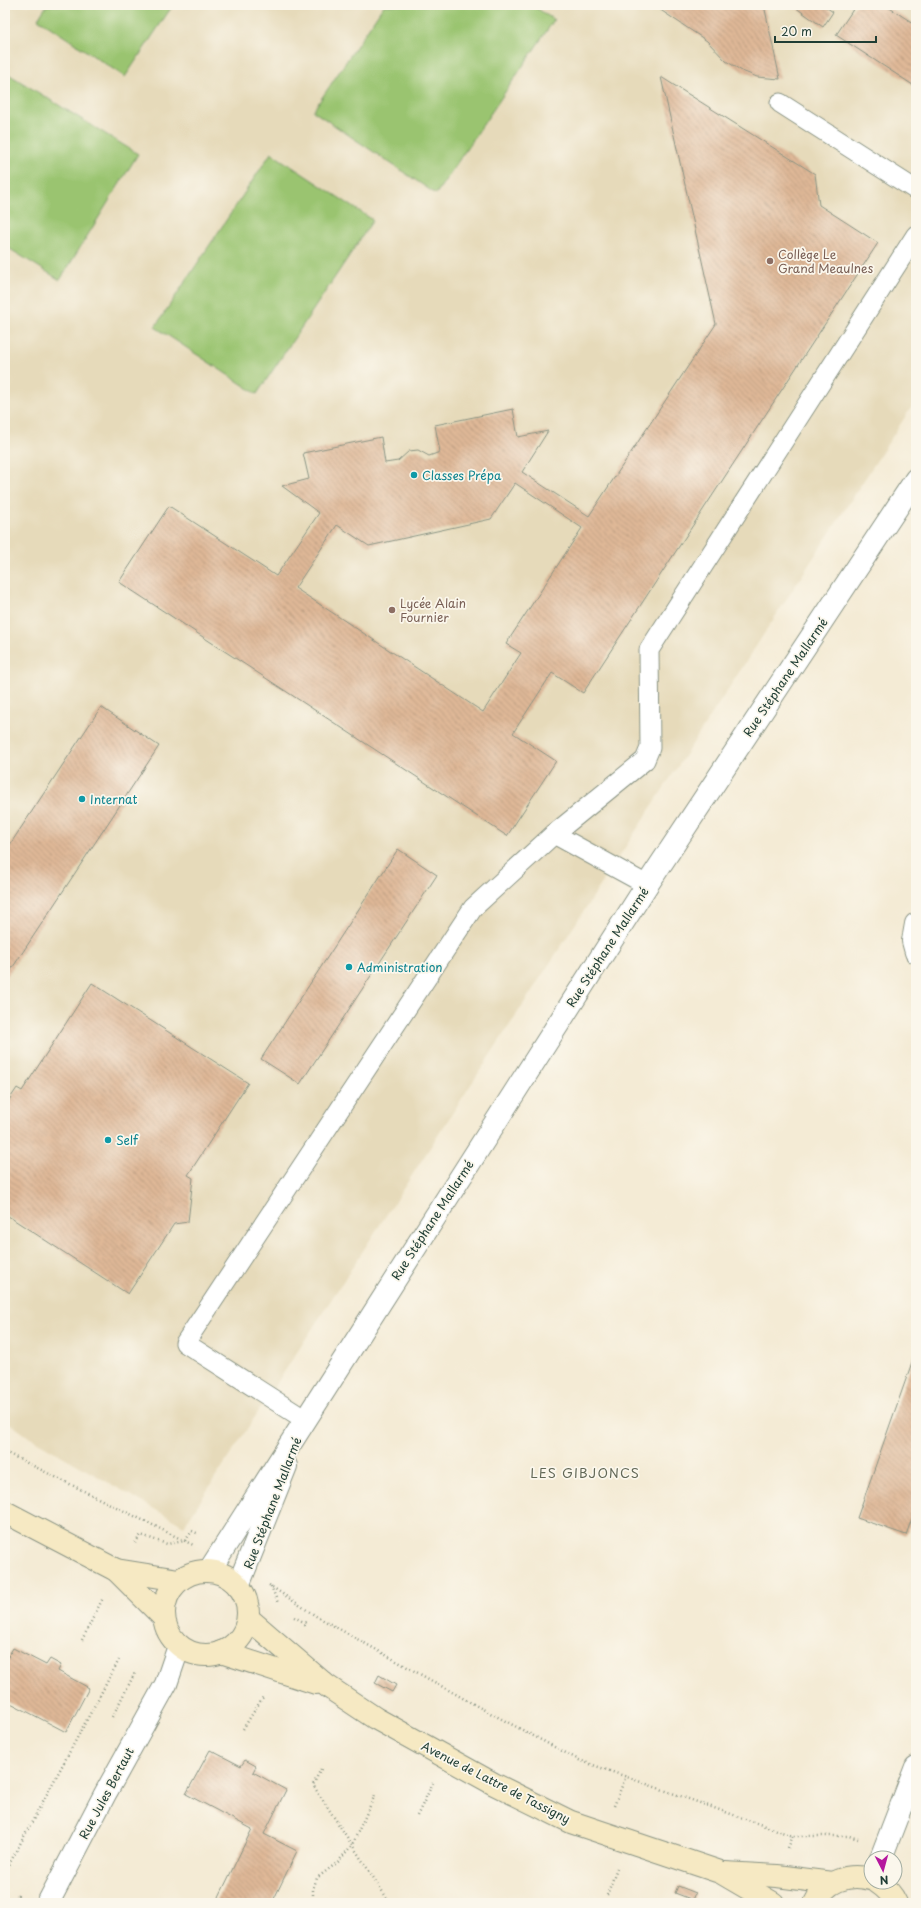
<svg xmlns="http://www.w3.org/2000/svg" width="921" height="1908" font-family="'Playpen Sans',sans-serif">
<defs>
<pattern id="building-back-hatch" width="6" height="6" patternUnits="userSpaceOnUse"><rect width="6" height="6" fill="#dfb897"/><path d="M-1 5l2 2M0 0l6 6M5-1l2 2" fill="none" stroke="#b4977c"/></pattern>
</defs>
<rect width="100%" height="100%" fill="#fbf7ec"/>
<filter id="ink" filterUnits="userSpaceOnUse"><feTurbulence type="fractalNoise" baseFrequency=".025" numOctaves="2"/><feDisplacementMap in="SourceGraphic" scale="8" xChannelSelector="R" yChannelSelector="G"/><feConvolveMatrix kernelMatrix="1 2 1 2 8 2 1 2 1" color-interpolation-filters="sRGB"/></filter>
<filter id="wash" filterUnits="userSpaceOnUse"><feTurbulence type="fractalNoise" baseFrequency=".012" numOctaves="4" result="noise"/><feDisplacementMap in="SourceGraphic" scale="16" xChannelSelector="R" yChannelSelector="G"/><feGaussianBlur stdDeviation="0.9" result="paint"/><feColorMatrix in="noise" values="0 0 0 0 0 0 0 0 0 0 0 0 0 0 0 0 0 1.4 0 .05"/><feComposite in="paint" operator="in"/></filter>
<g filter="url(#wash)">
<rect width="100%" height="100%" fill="#f4ebd5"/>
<polygon fill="#e6daba" points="5,5 916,5 916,400 184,1526 29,1437 5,1420"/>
<g fill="#9ac470" stroke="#5c8052">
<polygon points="47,5 173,5 125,77 38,19"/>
<polygon points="384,5 532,5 554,20 436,194 313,111"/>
<polygon points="5,72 138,154 60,280 5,246"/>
<polygon points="271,153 373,220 257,394 155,327"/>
</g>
<g id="blocks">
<g fill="url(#building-back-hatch)" fill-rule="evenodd">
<polygon points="653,5 764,5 780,79 757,77 742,71 726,61 707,41"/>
<polygon points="792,5 823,5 833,12 823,27"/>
<polygon points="856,5 885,5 916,25 916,87 836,35"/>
<path d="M661,77l154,97 4,31 59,38 -295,450 -31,-20 -39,60 43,28 -49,75 -388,-254 50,-76 107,70 43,-63 -37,-27 27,-7 -6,-26 78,-16 4,26 13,-2 11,-10 9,-1 11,6 11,-4 -5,-27 78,-16 5,28 30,-6 -26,41 67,44 127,-192zM515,483l67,45 -76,116 15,9 -38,59 -188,-124 42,-63 32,21 122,-27z"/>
<polygon points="101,707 159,746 5,979 5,852"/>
<polygon points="398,849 437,875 300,1084 261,1059"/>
<polygon points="92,983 248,1083 188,1175 193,1178 188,1222 174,1224 128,1294 5,1214 5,1106 17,1088 22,1091"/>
<polygon points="916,1351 916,1507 906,1535 857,1518"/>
<polygon points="13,1648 46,1665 50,1659 61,1665 58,1671 89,1688 66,1732 5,1700 5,1662"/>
<polygon points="379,1675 396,1685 392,1692 375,1683"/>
<polygon points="210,1750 241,1766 245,1760 256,1766 253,1772 286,1790 264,1834 297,1851 272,1903 216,1903 252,1829 186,1794"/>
<polygon points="678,1886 696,1893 693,1900 675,1893"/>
</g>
</g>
</g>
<g filter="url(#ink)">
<use href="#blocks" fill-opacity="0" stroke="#8a9484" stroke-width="1"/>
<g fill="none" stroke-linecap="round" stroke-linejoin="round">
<g stroke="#8a9484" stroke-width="21">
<g id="service">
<polyline points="780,103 916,190"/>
<polyline points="554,834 645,760 650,748 649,650 916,235"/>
<polyline points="304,1419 185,1343 473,908 554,834 647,885"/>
</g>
</g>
<g stroke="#8a9484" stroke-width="24">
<g id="minor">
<polyline points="916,924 913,941 916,952"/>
<polyline points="209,1571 647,885 916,479"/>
<polyline points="238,1586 286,1466"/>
<polyline points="881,1858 916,1767"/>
<polyline points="48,1903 105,1794 166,1684 179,1646"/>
</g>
</g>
<g stroke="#8a9484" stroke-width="24">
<g id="secondary">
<polyline points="5,1512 116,1570 163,1617"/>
<polyline points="116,1570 179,1580"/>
<circle cx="206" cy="1613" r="42"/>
<polyline points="248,1618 327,1686 375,1718 494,1784 571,1822 720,1872 773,1903"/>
<polyline points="221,1652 316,1683"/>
<polyline points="725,1873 777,1876 832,1883"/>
<path d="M877,1882c9,6 15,12 19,21"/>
<path d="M815,1903c11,-22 32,-30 56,-24"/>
</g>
</g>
<g stroke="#8a9484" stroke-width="2.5" stroke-dasharray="1 3" stroke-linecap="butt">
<polyline points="5,1452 193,1545"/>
<polyline points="135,1543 141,1535 167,1544 185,1541 192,1531 199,1534"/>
<polyline points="269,1585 316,1616 477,1706 579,1760 793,1836 849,1836 858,1839"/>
<polyline points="271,1586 278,1603"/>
<polyline points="294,1617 306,1623 302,1628"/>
<polyline points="82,1640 103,1598"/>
<polyline points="112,1717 136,1671"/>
<polyline points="243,1729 263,1697"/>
<polyline points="321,1769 313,1785 390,1903"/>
<polyline points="614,1806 626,1776"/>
<polyline points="417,1816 433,1783"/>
<polyline points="788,1848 793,1836"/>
<polyline points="5,1872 119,1660"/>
<polyline points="607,1895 617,1868"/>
<polyline points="14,1903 19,1893"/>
<polyline points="313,1903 313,1889 317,1878 338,1862 352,1845 375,1795"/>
</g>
<use href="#service" stroke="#fff" stroke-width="19"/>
<use href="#minor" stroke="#fff" stroke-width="22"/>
<use href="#secondary" stroke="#f6e9c3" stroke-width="22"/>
</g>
</g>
<g fill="#8d6e63" stroke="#fbf7ec" stroke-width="1.5">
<circle cx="770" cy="261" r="4"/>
<circle cx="392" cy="610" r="4"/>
</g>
<g fill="#0f9aa8" stroke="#fbf7ec" stroke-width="1.5">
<circle cx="414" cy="475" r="4"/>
<circle cx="82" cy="799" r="4"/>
<circle cx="349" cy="967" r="4"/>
<circle cx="108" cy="1140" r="4"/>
</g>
<g text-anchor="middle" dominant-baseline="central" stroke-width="3.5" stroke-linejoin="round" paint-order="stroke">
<g font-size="12" fill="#785e54" stroke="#fbf7ec" text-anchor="start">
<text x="778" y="254">Collège Le<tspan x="778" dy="14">Grand Meaulnes</tspan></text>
<text x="400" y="603">Lycée Alain<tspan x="400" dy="14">Fournier</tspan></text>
</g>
<g font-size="12" fill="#0d838f" stroke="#fbf7ec" text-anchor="start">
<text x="422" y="475">Classes Prépa</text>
<text x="90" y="799">Internat</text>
<text x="357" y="967">Administration</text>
<text x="116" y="1140">Self</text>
</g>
<g font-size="12" fill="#1f3d34" stroke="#fbf7ec">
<text transform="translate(785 677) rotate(-56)">Rue Stéphane Mallarmé</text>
<text transform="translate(607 947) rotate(-57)">Rue Stéphane Mallarmé</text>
<text transform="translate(432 1220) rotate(-57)">Rue Stéphane Mallarmé</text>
<text transform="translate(272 1503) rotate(-69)">Rue Stéphane Mallarmé</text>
<text transform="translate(496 1782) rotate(27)">Avenue de Lattre de Tassigny</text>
<text transform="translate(106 1793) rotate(-62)">Rue Jules Bertaut</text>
</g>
<g font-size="13" letter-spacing="1" fill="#626857" stroke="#fbf7ec">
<text x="585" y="1472">LES GIBJONCS</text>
</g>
</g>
<rect width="921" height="1908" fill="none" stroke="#fbf7ec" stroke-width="20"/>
<g transform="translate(883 1870) rotate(174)"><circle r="19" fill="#fbf7ec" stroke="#a3ada2"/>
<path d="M0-3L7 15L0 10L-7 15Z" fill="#b5179e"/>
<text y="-6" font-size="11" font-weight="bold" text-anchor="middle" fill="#1f3d34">N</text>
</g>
<path d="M775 36v6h101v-6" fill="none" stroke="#1f3d34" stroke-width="2"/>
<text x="781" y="36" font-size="12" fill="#1f3d34" stroke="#fbf7ec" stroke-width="3" paint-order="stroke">20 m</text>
</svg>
